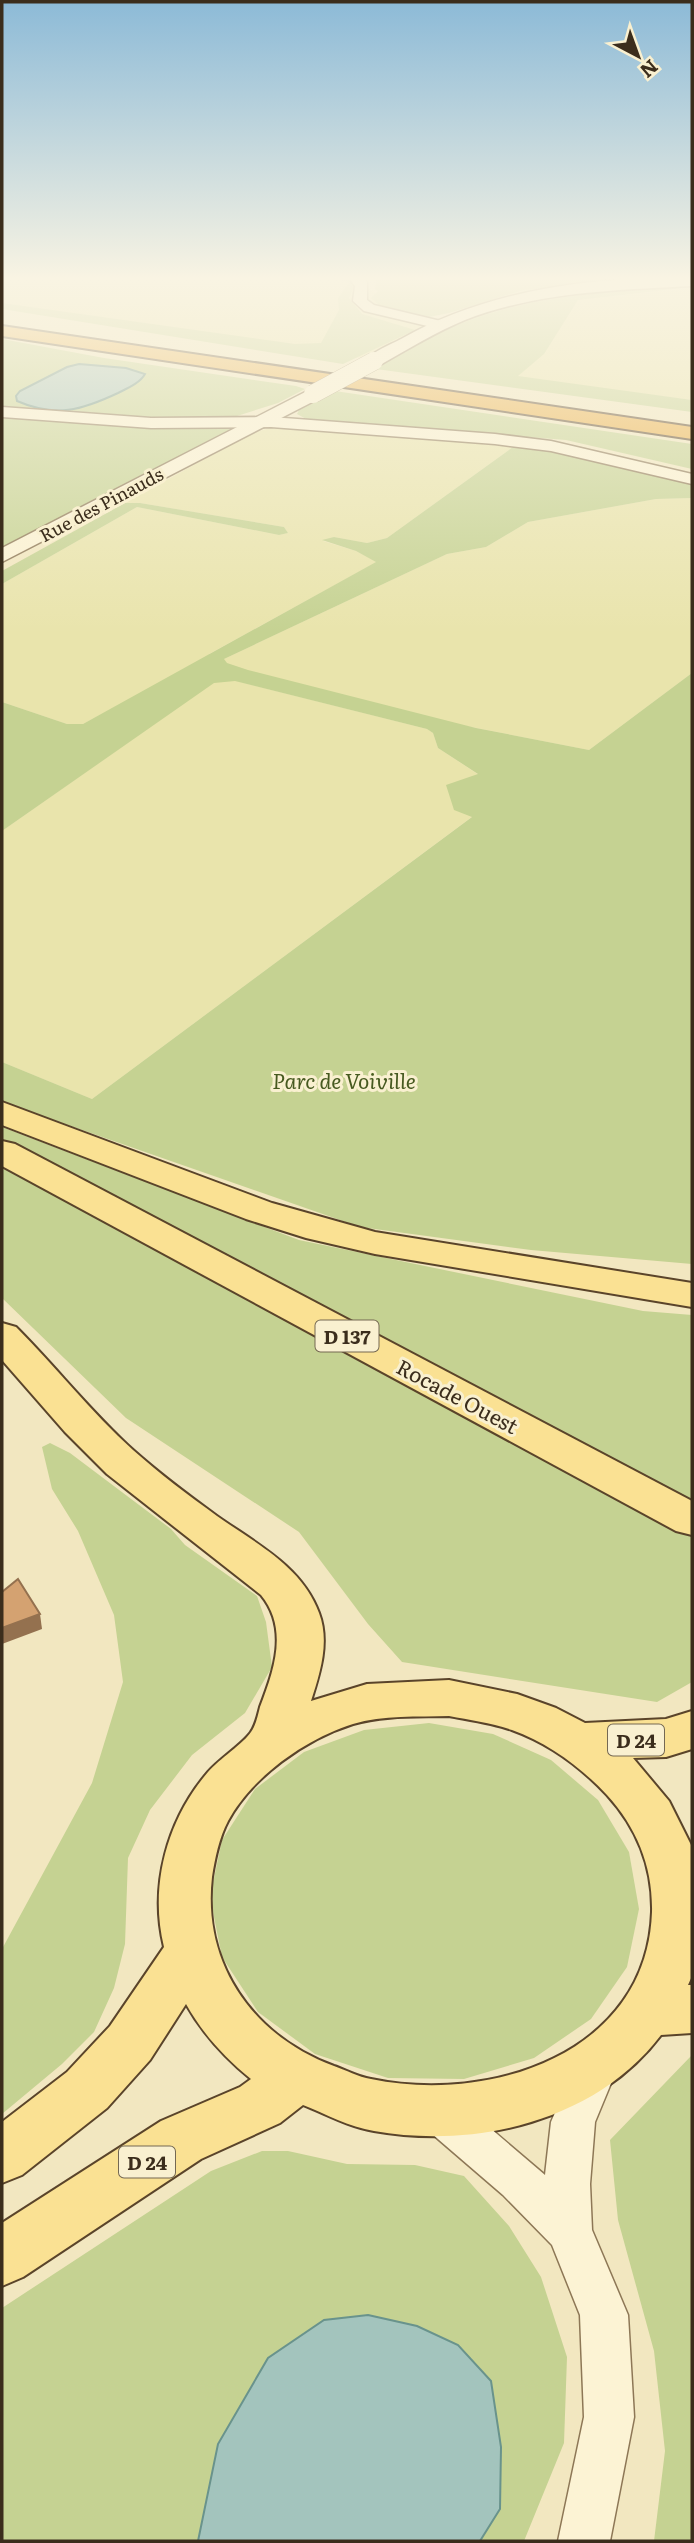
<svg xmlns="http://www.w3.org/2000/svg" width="694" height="2543" font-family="Literata,serif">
<rect width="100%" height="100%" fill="#f2e7c0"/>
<g fill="#e9e4ac">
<polygon points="2,277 351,277 419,321 574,306 578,300 692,288 692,400 308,351 2,304"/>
<polygon points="270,428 313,428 513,447 387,538 367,543 334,537 323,541 356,551 377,562 209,654 224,659 447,554 486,547 528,522 656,499 692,498 692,673 589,750 236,681 427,729 433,733 438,748 479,775 473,816 92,1099 2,1062 2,831 214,682 174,676 83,724 67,724 2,702 2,584 137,507 279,535 288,533 284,527 140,503 125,503 252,433"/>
</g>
<g fill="#c5d292">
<path d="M334,277c9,0 14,2 21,7l-6,14 13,16 53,16 -72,34 -341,-55v-6l293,41 26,-1 18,-33 -1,-12 11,-15z"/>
<polygon points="377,277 684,277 523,290 449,313 429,317 382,308 371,298 378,291 375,289"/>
<path d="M692,287l-114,13 -34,54 -26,22 174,24v12l-316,-43c24,-20 41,-27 69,-39 85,-37 157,-37 247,-43z"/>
<polygon points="2,339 104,358 296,386 305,389 278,403 237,416 168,419 111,414 73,416 2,409"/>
<polygon points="335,391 692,444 692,469 566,440 329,422 308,420 297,414 300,408"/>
<polygon points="2,416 222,426 231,430 2,550"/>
<polygon points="531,446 692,482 692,498 656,499 528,522 486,547 447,554 224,659 227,663 248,670 476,728 589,750 692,673 692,1264 531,1250 360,1227 2,1102 2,1062 92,1099 472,817 454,810 446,785 478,774 438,748 433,733 427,729 235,681 214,683 2,831 2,702 67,724 83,724 376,562 356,551 322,540 334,537 367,543 387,538 513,447"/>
<polygon points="125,503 140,503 284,527 288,533 279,535 137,507 2,584 2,571"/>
<polygon points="2,1127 299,1240 643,1311 692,1315 692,1682 657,1702 402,1662 368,1624 299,1532 126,1418 2,1298"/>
<polygon points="50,1443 70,1453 171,1529 185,1545 257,1596 266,1622 272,1667 245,1713 192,1755 150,1810 128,1858 125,1944 114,1988 94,2032 62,2064 2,2114 2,1949 92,1783 123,1682 114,1615 78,1531 52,1489 42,1447"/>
<polygon points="429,1723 493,1734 551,1760 598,1800 629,1852 639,1909 627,1967 591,2019 534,2058 464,2079 388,2078 315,2054 258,2012 222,1957 210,1897 222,1840 255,1789 304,1752 364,1730"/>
<polygon points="692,2055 692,2541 654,2541 665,2451 654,2351 618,2220 610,2140"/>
<polygon points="262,2151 288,2151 347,2164 415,2165 464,2176 509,2226 541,2277 567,2357 564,2443 524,2541 2,2541 2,2308 211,2171"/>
</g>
<g fill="#a3c4bd" stroke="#69938c" stroke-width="2">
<path d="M79,364l47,4 19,6c-5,9 -17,14 -27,19 -36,17 -62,25 -101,8l-1,-5 4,-5 47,-24z"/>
<polygon points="368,2315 417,2326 458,2345 491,2381 501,2447 500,2509 480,2541 198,2541 218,2444 268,2358 324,2320"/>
</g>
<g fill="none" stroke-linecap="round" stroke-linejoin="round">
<g stroke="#8d7756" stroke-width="3">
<g id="minor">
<polygon points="348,277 362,277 367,282 367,300 374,305 445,322 447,325 440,329 364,311 353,301 355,286"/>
<polygon points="2,407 151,418 271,417 495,434 551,441 692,474 692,484 551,451 495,444 271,427 151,428 2,417"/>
<polygon points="597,2045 612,2050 619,2064 595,2122 590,2184 592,2230 628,2315 634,2417 610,2541 558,2541 584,2417 580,2315 552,2245 503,2195 424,2127 418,2113 424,2099 440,2093 456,2099 545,2175 551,2122 582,2050"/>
</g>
</g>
<g stroke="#8d7756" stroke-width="3">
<g id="tertiary">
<path d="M692,277v9c-76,4 -155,6 -227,34 -29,12 -57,29 -85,45h-12l-3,-4c8,-10 25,-16 36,-22 89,-50 191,-62 291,-62z"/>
<polygon points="313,388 320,390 322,394 320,398 2,562 2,548"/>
</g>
</g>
<g stroke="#5a442a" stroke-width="4">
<g id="primary">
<polygon points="2,1102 272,1203 375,1232 692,1283 692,1307 375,1254 306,1238 246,1219 2,1125"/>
<polygon points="2,1141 15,1144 692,1501 692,1535 676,1531 2,1166"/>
<path d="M2,1323l14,4c40,40 75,85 117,123 27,24 55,45 84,66 38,27 85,50 102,97 11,29 1,60 -8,88l56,-17 82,-4 68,14 39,14 29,15 81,-4 26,-8v38l-26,8 -33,1 36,43 23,46v129l-4,9h4v48l-31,2c-65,86 -185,114 -287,96 -25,-4 -48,-17 -71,-26l-23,18 -79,36 -178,118 -21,9v-63l159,-102 79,-34 11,-8c-27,-22 -48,-45 -65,-75l-36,56 -43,48 -85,67 -20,8v-61l65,-50 43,-46 54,-79c-15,-61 3,-127 44,-175 11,-13 36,-29 43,-40 5,-7 7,-17 9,-25 14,-37 29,-78 1,-112l-154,-121 -42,-42 -63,-72zM449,1716c21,4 43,7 63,14 36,13 69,37 95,65 30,33 46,72 45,117 -5,142 -162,192 -281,167 -13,-2 -25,-9 -37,-13 -81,-30 -132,-102 -122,-189 3,-19 7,-39 16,-56 24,-44 77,-82 125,-97 30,-9 65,-7 96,-8z"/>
</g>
</g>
<g stroke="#5a442a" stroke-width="4">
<polygon id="motorway" points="2,326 692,427 692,439 2,336"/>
</g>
<use href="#minor" fill="#fcf3d4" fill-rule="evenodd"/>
<use href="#tertiary" fill="#fcf3d4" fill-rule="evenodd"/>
<use href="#primary" fill="#fae193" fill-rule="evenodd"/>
<use href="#motorway" fill="#ebaf47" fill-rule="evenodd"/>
<g stroke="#8d7756" stroke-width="19" stroke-linecap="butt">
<polyline id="tertiary-bridge" points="313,394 374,361"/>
</g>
<use href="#tertiary-bridge" stroke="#fcf3d4" stroke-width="18"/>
</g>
<polygon fill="#94714f" points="40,1614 42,1629 2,1644 2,1628"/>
<polygon fill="#d4a271" stroke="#94714f" stroke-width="2" points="18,1579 40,1614 2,1628 2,1592"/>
<linearGradient id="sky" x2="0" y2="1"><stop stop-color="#8cbad7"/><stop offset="0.44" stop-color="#f9f4e3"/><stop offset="1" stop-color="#f9f4e3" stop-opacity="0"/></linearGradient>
<rect width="694" height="633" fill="url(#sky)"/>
<g text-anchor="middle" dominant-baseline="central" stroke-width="6" stroke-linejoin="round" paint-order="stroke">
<g font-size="18" fill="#3b2d1c" stroke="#f9f0d0">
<text transform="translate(101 504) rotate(-28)">Rue des Pinauds</text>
</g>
<g fill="#f9f0d0" stroke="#746852" stroke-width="2">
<rect x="315.5" y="1320.5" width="63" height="31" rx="5"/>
<rect x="608" y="1724.5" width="56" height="31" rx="5"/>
<rect x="119" y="2146.5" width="56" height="31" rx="5"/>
</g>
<g font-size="19" font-weight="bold" fill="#3b2d1c">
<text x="347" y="1336">D 137</text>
<text x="636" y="1740">D 24</text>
<text x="147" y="2162">D 24</text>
</g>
<g font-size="21" font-style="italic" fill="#475a20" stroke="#f9f0d0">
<text x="344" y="1079">Parc de Voiville</text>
</g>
<g font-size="21" fill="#3b2d1c" stroke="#f9f0d0">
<text transform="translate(458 1395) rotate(28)">Rocade Ouest</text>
</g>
</g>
<rect width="694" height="2543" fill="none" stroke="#3b2d1c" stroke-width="7"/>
<g transform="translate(638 56) rotate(139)" stroke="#f9f0d0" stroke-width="5" paint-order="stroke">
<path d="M0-5L12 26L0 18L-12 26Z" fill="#3b2d1c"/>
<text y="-10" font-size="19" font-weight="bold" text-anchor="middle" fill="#3b2d1c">N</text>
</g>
</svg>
